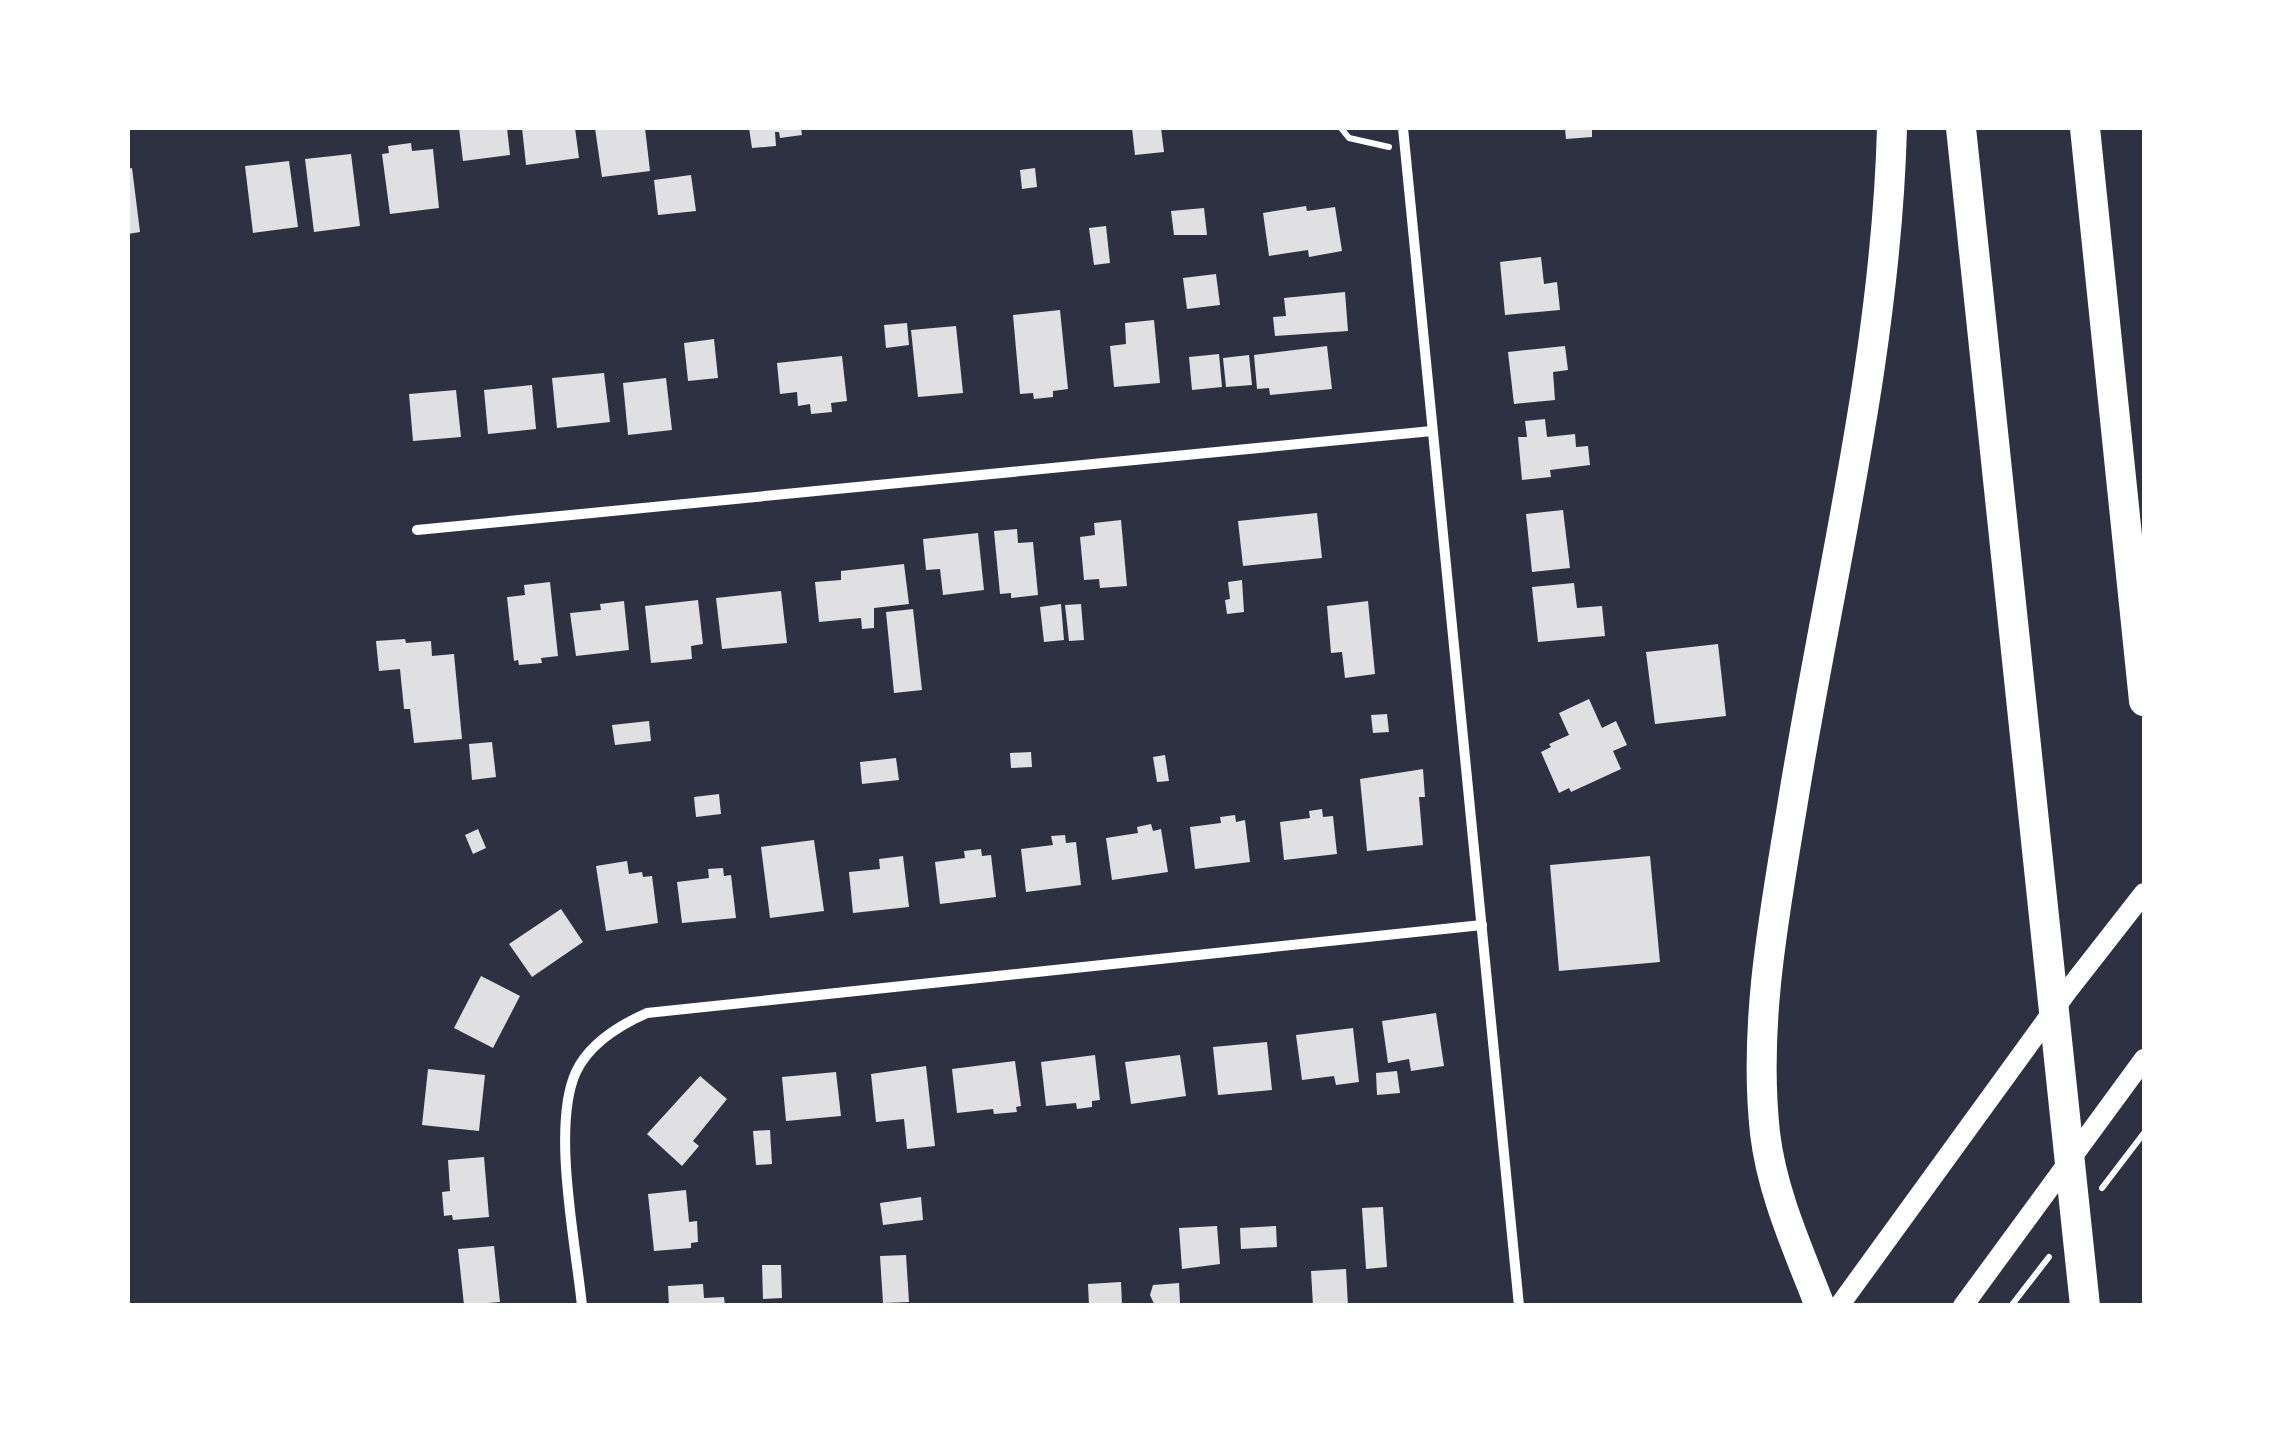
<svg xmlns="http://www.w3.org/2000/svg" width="2272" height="1433" font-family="Montserrat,sans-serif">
<rect width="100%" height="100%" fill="#2d3142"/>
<g fill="#e0e0e3">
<polygon points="459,128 507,128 510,155 463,161"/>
<polygon points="522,128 575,128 579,158 526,165"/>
<polygon points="595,128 645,128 650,171 602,177"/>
<polygon points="749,128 801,128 802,135 780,138 779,132 775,132 776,146 752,148"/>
<polygon points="1132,128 1161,128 1164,152 1135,155"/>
<polygon points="1565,128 1592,128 1592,137 1566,139"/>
<polygon points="411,143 412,151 433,149 439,208 390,214 382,154 389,153 388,146"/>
<polygon points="351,154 360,226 314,232 305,159"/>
<polygon points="289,161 298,227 253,233 245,166"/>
<polygon points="132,168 140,232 128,234 128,169"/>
<polygon points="1035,168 1037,187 1022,189 1020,170"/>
<polygon points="691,175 696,211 658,215 654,180"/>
<polygon points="1306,206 1307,211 1335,207 1342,251 1309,257 1308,250 1269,256 1263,213"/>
<polygon points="1204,208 1207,235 1174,235 1171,211"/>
<polygon points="1106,226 1110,263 1094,265 1089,228"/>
<polygon points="1541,257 1544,284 1557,282 1560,310 1505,315 1500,262"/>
<polygon points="1216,274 1220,305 1187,309 1183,278"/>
<polygon points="1345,292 1348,331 1275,336 1273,317 1286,316 1284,298"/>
<polygon points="1060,310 1068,389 1053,391 1053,397 1034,399 1033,393 1020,394 1013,315"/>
<polygon points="1154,320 1160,383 1114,387 1110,346 1126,344 1125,323"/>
<polygon points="907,323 909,345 886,348 884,325"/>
<polygon points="956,326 963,393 918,397 911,330"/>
<polygon points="714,339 718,378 688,381 684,343"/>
<polygon points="1327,346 1332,389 1270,395 1269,388 1257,389 1254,355"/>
<polygon points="1565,346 1568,370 1553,372 1555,400 1514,404 1508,352"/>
<polygon points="1219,354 1222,387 1192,390 1189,357"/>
<polygon points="1249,355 1252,385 1226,387 1223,358"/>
<polygon points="842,356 847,401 831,403 832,412 811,414 810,404 798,406 797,392 780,394 777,363"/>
<polygon points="604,373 610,422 557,428 552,378"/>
<polygon points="666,378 672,430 628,435 623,383"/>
<polygon points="532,385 536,429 488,434 484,390"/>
<polygon points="456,390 461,437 413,441 409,394"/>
<polygon points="1545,419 1547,437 1575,434 1576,447 1588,446 1590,465 1550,470 1551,477 1522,480 1518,437 1527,437 1525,421"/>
<polygon points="1563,510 1570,568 1532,572 1526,514"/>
<polygon points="1317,513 1322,558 1243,566 1238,521"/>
<polygon points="1121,520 1127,586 1100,588 1099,579 1084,580 1080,537 1095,535 1094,523"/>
<polygon points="1017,529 1018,543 1033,542 1038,595 1011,598 1011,593 1000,594 994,531"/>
<polygon points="978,533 984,590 943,595 940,569 926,570 923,539"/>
<polygon points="904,564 909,604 874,608 874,628 862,629 861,618 819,622 815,582 841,580 841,571"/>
<polygon points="1242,580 1244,612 1227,614 1225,600 1230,599 1228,582"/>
<polygon points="550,582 558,656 541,658 542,663 519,665 518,660 514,661 507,597 525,595 524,585"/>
<polygon points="1574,583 1577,608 1602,606 1605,636 1538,642 1532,587"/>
<polygon points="781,591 787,643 722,649 716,598"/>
<polygon points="698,600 703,644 691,646 692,659 651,663 645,606"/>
<polygon points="624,601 629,650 576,656 570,613 601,610 600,604"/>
<polygon points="1368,601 1375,674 1345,678 1342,652 1331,653 1327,606"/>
<polygon points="1061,604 1064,640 1044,642 1040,607"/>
<polygon points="1081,604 1084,640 1069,641 1065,605"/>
<polygon points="913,609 922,690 894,693 886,612"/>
<polygon points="405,639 406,643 431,641 432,656 454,654 462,739 414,743 410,709 404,709 400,669 379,671 376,641"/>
<polygon points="1718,644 1726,716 1655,724 1646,652"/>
<polygon points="1589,699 1602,728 1616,721 1627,745 1613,751 1621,769 1571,792 1569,788 1559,793 1541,752 1551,747 1549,744 1569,735 1559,713"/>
<polygon points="1387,714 1389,732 1373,733 1371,715"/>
<polygon points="649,721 651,741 615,745 612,725"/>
<polygon points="492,742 496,777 472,780 469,744"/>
<polygon points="1031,752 1032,767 1011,768 1010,753"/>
<polygon points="1165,755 1169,781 1157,782 1153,757"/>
<polygon points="896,758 899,780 862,784 860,762"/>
<polygon points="1423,769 1425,797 1419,797 1423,845 1367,851 1360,779"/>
<polygon points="719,794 721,814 696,817 694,797"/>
<polygon points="1322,809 1323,817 1333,816 1337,854 1284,860 1280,822 1310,818 1309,811"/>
<polygon points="1235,815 1236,822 1245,820 1250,862 1195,869 1190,827 1221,823 1220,817"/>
<polygon points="1151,824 1153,831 1161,829 1168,872 1112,880 1106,838 1138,833 1137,827"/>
<polygon points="478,829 486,848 473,854 465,835"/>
<polygon points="1065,835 1066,843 1076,842 1081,885 1026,892 1021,849 1053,845 1051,836"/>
<polygon points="814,840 824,911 770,918 761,847"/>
<polygon points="981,849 982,856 991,855 996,897 940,904 935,862 965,858 964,851"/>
<polygon points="903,856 909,907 853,913 849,872 880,869 879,859"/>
<polygon points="1650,856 1660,962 1559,971 1550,865"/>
<polygon points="627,861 629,874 642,872 643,877 652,876 658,923 606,931 596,866"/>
<polygon points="723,868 724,876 731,875 736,918 682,923 677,882 709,878 708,869"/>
<polygon points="561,909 583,942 532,977 509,944"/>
<polygon points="481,976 520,996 493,1048 454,1028"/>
<polygon points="1436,1013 1444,1066 1411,1071 1409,1059 1388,1063 1382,1021"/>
<polygon points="1353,1028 1359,1082 1336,1085 1334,1076 1302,1080 1296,1035"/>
<polygon points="1267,1042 1272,1090 1218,1095 1213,1047"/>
<polygon points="1095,1055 1100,1100 1092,1101 1092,1107 1077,1109 1076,1103 1046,1106 1041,1062"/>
<polygon points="1180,1055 1186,1096 1131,1104 1125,1062"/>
<polygon points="1015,1061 1021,1106 1016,1107 1017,1112 994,1114 993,1109 957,1113 952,1069"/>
<polygon points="926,1066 935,1146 907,1149 904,1119 876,1122 871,1074"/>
<polygon points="428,1069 485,1075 479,1131 422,1125"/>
<polygon points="1397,1071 1400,1093 1377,1095 1376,1073"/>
<polygon points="836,1072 841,1116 786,1121 782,1077"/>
<polygon points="700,1076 727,1099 693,1141 699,1146 682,1166 647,1134"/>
<polygon points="770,1130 772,1164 756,1165 753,1131"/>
<polygon points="484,1157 489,1217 453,1220 452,1215 444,1216 442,1192 450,1191 448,1160"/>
<polygon points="686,1190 689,1222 697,1221 698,1242 691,1243 691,1248 654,1251 648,1194"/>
<polygon points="921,1197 923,1220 883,1225 880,1203"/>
<polygon points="1383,1207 1387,1267 1366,1269 1362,1208"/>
<polygon points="1217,1226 1220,1264 1182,1269 1179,1228"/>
<polygon points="1276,1226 1277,1247 1241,1249 1240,1228"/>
<polygon points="494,1246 500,1302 464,1305 458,1249"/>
<polygon points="906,1255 909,1302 883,1303 880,1256"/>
<polygon points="762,1265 781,1265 782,1298 763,1299"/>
<polygon points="1346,1269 1348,1306 1313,1306 1311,1271"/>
<polygon points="1121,1282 1122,1306 1089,1306 1088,1284"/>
<polygon points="1179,1283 1180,1303 1155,1306 1150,1295 1153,1285"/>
<polygon points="703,1284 704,1298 724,1297 725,1306 669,1306 668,1286"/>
</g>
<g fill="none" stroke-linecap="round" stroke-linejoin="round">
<g stroke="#fff" stroke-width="6">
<polyline points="1341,128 1349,138 1389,147"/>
<polyline points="2102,1188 2144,1133"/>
<polyline points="2011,1306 2049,1257"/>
</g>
<g stroke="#fff" stroke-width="10">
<polyline points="1403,128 1519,1306"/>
<polyline points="417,530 1432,431"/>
<path d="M582,1306c-6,-61 -31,-180 -6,-234 13,-28 44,-47 71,-59l835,-88"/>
</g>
<g stroke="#fff" stroke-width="20">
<polyline points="1839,1306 2069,989 2144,893"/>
<polyline points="1963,1306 2144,1059"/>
</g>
<g stroke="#fff" stroke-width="30">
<polyline points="1961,128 2085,1306"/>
<polyline points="2085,128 2144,701"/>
<path d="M1820,1306c-22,-57 -48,-113 -55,-173 -12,-111 10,-222 28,-332 36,-223 93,-446 99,-673"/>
</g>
</g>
<rect width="2272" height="1433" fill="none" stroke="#ffffff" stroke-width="260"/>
</svg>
